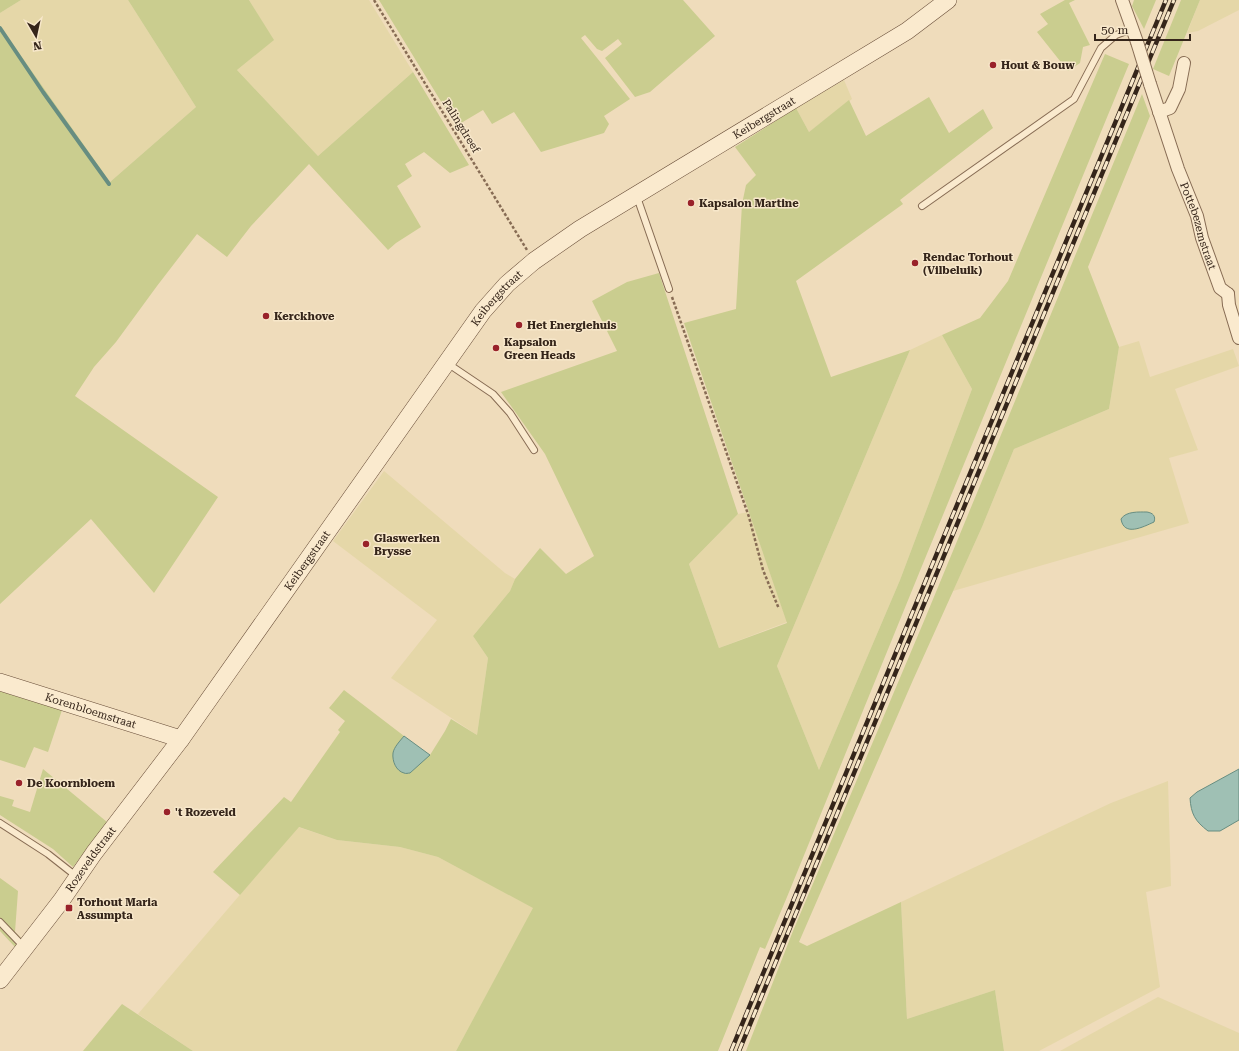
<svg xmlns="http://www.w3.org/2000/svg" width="1239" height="1051" font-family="'Roboto Serif',serif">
<rect width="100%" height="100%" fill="#efdcbb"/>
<g fill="#e5d7a8">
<polygon points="21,0 128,0 196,107 110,182 0,26 0,13"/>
<polygon points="249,0 369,0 413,72 318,156 237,70 273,40"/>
<polygon points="1200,0 1239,0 1239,10 1198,31 1187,33"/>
<polygon points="844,80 852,99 809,132 796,108"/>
<polygon points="942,335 972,389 900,580 819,770 777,666 910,350"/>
<polygon points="1139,341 1150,377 1233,349 1239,366 1175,389 1198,450 1169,458 1189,523 953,591 982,527 1014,449 1109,409 1119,347"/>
<polygon points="384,471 505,573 515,579 510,591 473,636 488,658 477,735 391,678 437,620 333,541"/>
<polygon points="749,512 787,622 719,648 689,564 738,514"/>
<polygon points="1168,781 1171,886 1146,892 1160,987 1039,1051 1004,1051 995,990 907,1019 901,902 1111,803"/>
<polygon points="298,827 337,840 400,847 438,857 534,908 456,1051 193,1051 138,1014"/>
<polygon points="1158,997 1239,1033 1239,1051 1060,1051"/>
</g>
<g fill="#cacd8f">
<polygon points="0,0 21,0 0,13"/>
<polygon points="128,0 249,0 274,40 237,70 318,156 413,72 469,165 450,173 424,152 405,164 412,176 397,186 421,227 396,243 388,250 309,164 251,226 227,257 197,234 157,286 116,342 94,367 75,396 218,497 154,593 91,519 0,604 0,26 110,182 196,107"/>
<polygon points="379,0 683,0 715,36 650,92 635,97 605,58 622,44 618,39 602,51 597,49 585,35 581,38 630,99 604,116 609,124 604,133 541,152 514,112 492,124 483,110 456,126"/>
<polygon points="1065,0 1075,0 1069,3 1090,45 1083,47 1080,63 1068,71 1037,32 1048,24 1040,14"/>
<polygon points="1134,0 1156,0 1144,29 1132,6"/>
<polygon points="1181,0 1200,0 1169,76 1153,69"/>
<path d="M1105,54l24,10 -205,497 -137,336 -22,52 -5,-2 -42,104h-262l77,-143 -95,-51 -38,-10 -63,-7 -38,-13 -59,68 -27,-23 71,-75 7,5 49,-70 -2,-2 7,-9 -16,-13 15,-18 60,46c-9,12 -14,18 -7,32l33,-13 15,-24 6,-12 26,16 11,-77 -15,-22 37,-45 5,-12 25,-31 26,26 28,-18 -49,-102 -44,-62 116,-41 -25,-50 35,-19 32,-9 79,241 -49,50 30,84 68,-25 -103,-300 52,-14 6,-105 4,-19 10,-10 -21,-28 61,-39 13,24 40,-32 17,36 63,-39 20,36 34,-24 10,19 -93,72 3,4 -107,77 35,96 79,-27 -133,316 42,104 81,-190 72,-191 -30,-54 38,-17 28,-37 78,-183z"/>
<polygon points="1142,94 1150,116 1088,267 1119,347 1109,409 1014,449 982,527 913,680 799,942 807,946 901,902 907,1019 995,990 1004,1051 746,1051 793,931 924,621"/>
<polygon points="0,691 62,710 48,752 34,747 25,768 0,760"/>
<polygon points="43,769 107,822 73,867 53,849 0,815 0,796 14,800 12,806 30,812"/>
<polygon points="0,878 18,891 15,932 21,938 15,947 0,931"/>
<polygon points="122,1004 193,1051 83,1051"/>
</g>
<g fill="#9fc0b4" stroke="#678d81">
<path d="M1147,512c6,1 9,4 7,10 -11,5 -30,15 -33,-3 5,-8 18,-7 26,-7z"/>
<path d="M404,736l26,19 -20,18c-2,0 -4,1 -6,0 -8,-2 -12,-12 -11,-20 1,-6 7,-12 11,-17z"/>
<path d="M1239,769v51l-19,11h-12c-13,-10 -17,-17 -18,-33l7,-6z"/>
</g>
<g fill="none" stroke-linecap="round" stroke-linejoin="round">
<polyline stroke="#678d81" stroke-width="4" points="0,28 43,92 109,184"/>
<g stroke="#876c54" stroke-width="8">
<g id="lane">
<polyline points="637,197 669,289"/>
<polyline points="922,206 1074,99 1101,48 1116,35 1132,29"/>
<polyline points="447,363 493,394 510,413 534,450"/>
<polyline points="0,823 48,854 76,876"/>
<polyline points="0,922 24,947"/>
</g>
</g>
<g stroke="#876c54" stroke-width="14">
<g id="street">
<polyline points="1122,0 1137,42"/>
<path id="s1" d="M1150,84l28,85 19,47 5,22 18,50 8,6"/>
<polyline points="1159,112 1170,108 1179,89 1184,63"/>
<polyline points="1228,294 1229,305 1239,338"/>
</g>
</g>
<g stroke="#684d38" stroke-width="18">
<g id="secondary">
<path id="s2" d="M0,682l181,57"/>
<path id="s3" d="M0,980l61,-79 33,-48 87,-114 302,-428 24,-27 27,-23 46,-32 327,-198 41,-31"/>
</g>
</g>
<g stroke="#876c54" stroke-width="2.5" stroke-dasharray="3 2" stroke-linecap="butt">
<polyline points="374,0 527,250"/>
<polyline points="672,297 749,517 763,570 779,609"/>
</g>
<use href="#lane" stroke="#faeace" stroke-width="6"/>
<use href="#street" stroke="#faeace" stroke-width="12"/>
<use href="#secondary" stroke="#faeace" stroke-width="17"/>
<g stroke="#35251a" stroke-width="4.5">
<g id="rail">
<polyline points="731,1051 1166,0"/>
<polyline points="739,1051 1174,0"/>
</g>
</g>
<use href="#rail" stroke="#f7e7ca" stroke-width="3" stroke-dasharray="9" stroke-linecap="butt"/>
<g stroke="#876c54" stroke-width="14" stroke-linecap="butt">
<polyline id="street-bridge" points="1137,42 1150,84"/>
</g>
<use href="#street-bridge" stroke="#faeace" stroke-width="12"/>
</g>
<g fill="#99222a" stroke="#f7e7ca" stroke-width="1.5">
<circle cx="993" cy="65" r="4"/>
<circle cx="691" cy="203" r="4"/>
<circle cx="915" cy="263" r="4"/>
<circle cx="266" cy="316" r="4"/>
<circle cx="519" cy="325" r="4"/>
<circle cx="496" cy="348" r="4"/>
<circle cx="366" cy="544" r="4"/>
<circle cx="19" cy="783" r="4"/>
<circle cx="167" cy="812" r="4"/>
<rect x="65" y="904" width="8" height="8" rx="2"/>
</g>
<g text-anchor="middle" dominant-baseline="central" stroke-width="3" stroke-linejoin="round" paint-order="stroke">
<g font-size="11" font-weight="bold" fill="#35251a" stroke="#f7e7ca" text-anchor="start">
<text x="1001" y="65">Hout &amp; Bouw</text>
<text x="699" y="203">Kapsalon Martine</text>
<text x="923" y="257">Rendac Torhout<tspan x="923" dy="13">(Vilbeluik)</tspan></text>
<text x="274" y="316">Kerckhove</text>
<text x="527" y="325">Het Energiehuis</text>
<text x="504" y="342">Kapsalon<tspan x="504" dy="13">Green Heads</tspan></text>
<text x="374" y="538">Glaswerken<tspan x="374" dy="13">Brysse</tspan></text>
<text x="27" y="783">De Koornbloem</text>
<text x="175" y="812">'t Rozeveld</text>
<text x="77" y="902">Torhout Maria<tspan x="77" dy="13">Assumpta</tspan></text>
</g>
<g font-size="11" fill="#35251a" stroke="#f7e7ca">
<text stroke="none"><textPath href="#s3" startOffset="1168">Keibergstraat</textPath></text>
<text transform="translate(461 126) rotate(58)">Palingdreef</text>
<text stroke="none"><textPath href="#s1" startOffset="150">Pottebezemstraat</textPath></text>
<text stroke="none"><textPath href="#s3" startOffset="844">Keibergstraat</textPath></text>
<text stroke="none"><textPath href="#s3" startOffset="520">Keibergstraat</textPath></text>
<text stroke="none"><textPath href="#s2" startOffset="95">Korenbloemstraat</textPath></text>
<text stroke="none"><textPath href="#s3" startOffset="151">Rozeveldstraat</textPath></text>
</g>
</g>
<g transform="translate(36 36) rotate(171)" stroke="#f7e7ca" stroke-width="3" paint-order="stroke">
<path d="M0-3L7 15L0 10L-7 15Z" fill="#35251a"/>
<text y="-6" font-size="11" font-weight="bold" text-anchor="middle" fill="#35251a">N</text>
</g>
<path d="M1095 34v6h95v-6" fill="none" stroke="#35251a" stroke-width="2"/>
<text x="1101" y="34" font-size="12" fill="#35251a" stroke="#f7e7ca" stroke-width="3" paint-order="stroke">50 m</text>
</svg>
